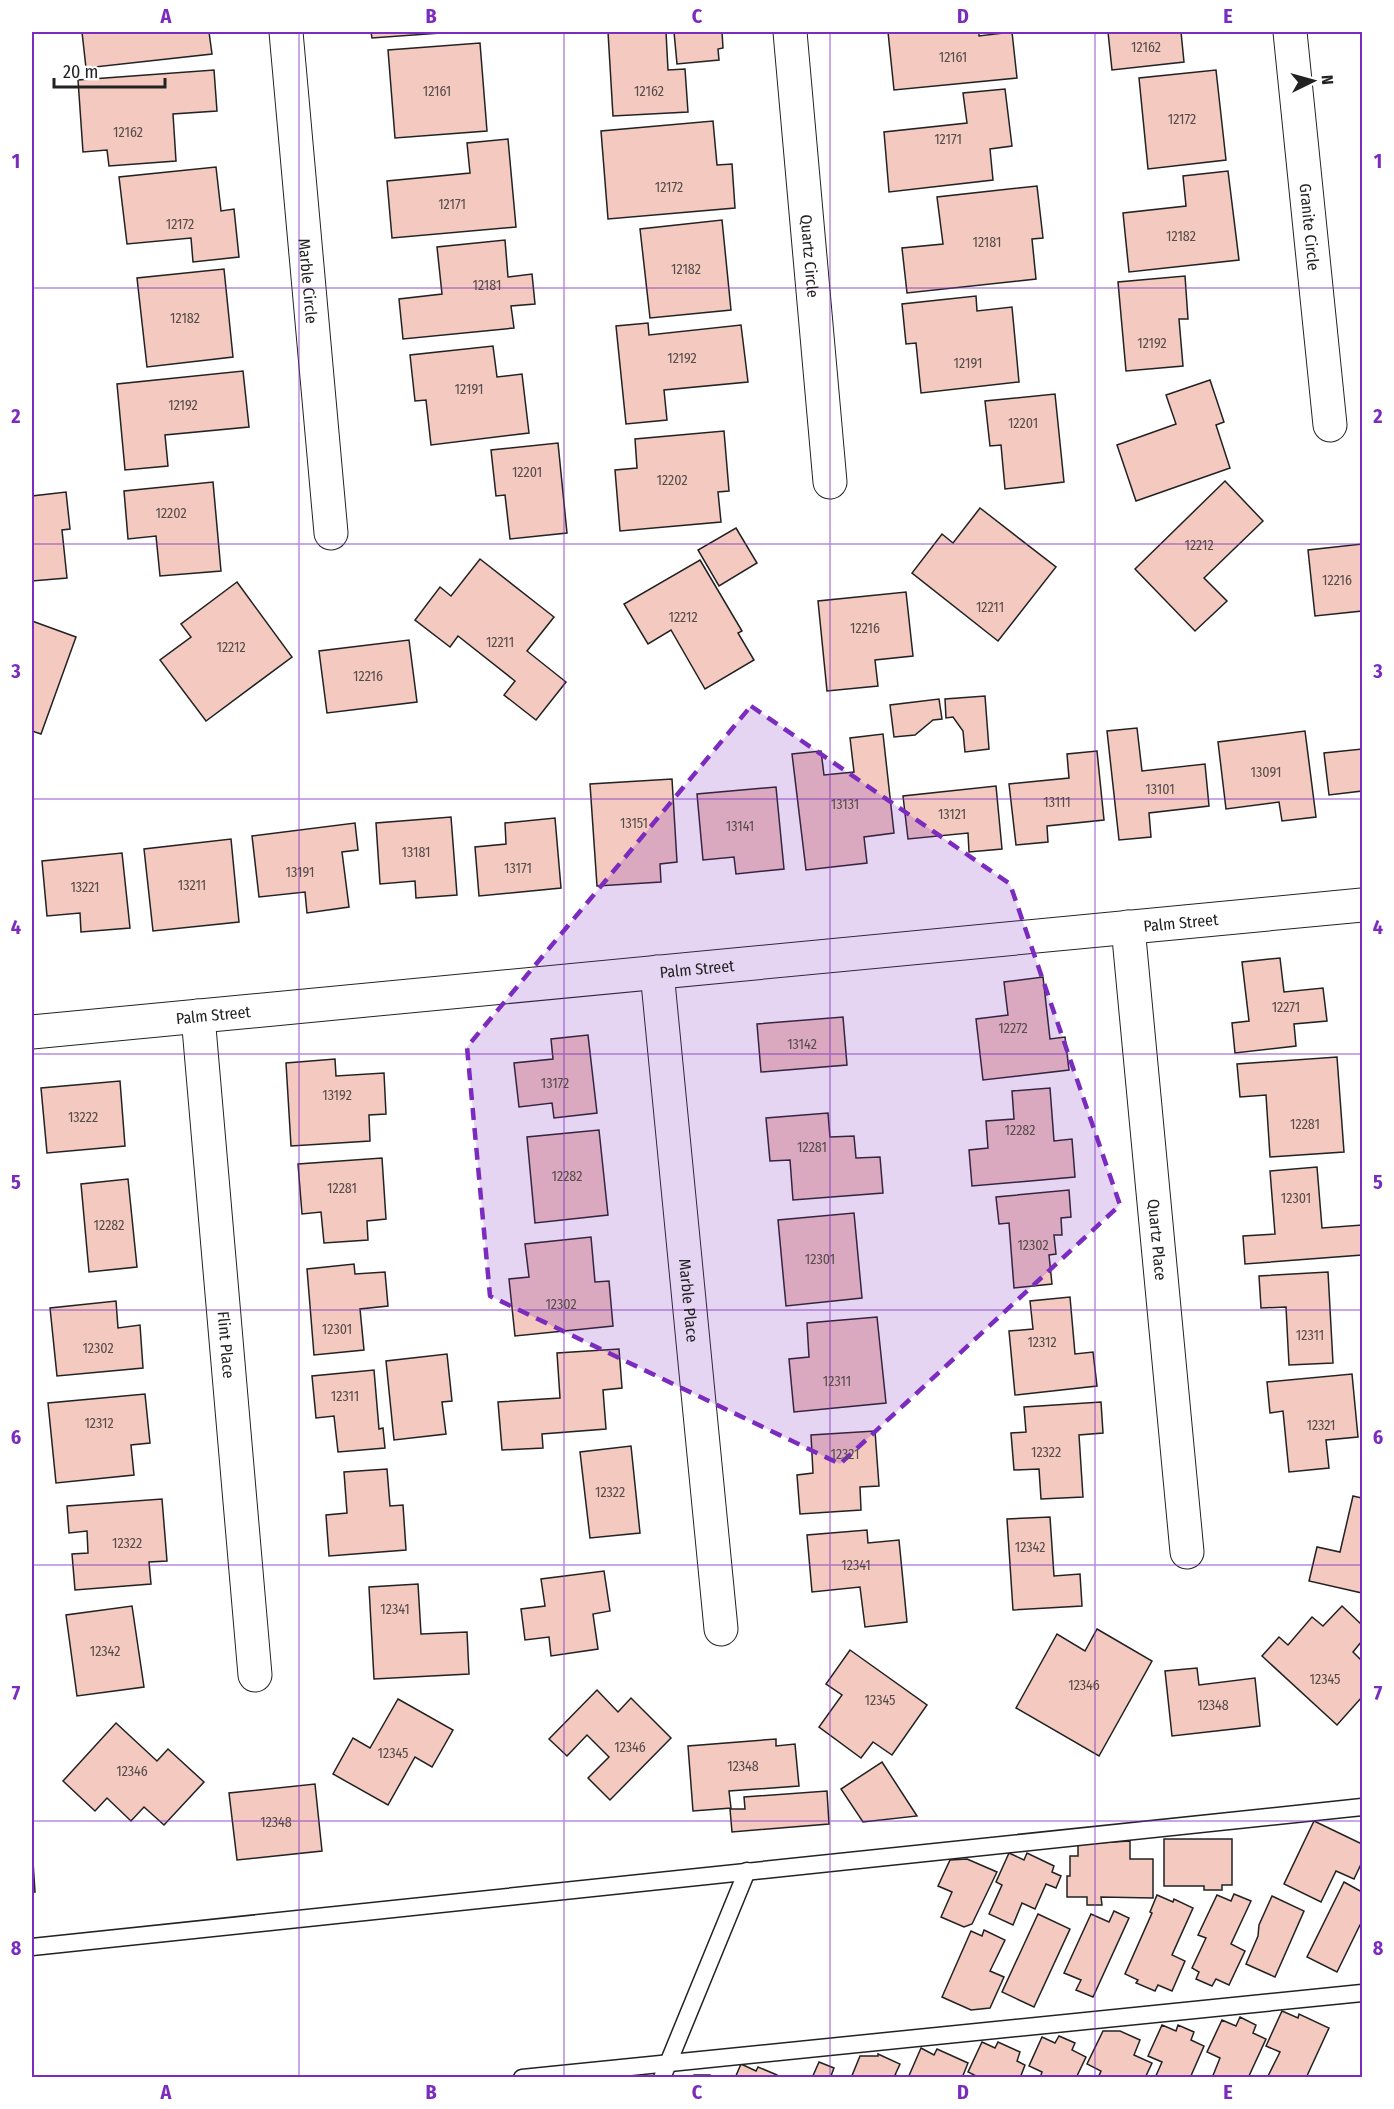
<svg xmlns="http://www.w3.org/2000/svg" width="1394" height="2109" font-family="'Fira Sans Condensed',sans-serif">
<rect width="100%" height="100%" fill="#fff"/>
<g fill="#f3c9c0" stroke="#222" stroke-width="1.5">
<polygon points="82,32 209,32 212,54 86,68"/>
<polygon points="371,32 455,32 372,38"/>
<polygon points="608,32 666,32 668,70 685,69 688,112 613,116"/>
<polygon points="674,32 722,32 723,48 718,49 719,60 677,64"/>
<polygon points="888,32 979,32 979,36 1012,32 1017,78 894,90"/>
<polygon points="1108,32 1181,32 1184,62 1112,70"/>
<polygon points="480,43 487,131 395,138 388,50"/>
<polygon points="214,70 217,111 173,114 176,161 109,166 107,150 83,152 78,80"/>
<polygon points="1216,70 1226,160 1148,169 1139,78"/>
<polygon points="1005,89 1012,146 990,149 993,180 889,192 884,132 967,123 963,93"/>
<polygon points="713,121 717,165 732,164 735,208 608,219 601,131"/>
<polygon points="508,139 516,227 392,238 387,181 470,173 467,143"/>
<polygon points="216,167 221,211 234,209 239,257 193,262 191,238 127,244 119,177"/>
<polygon points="1228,171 1239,260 1129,272 1123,213 1186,206 1183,176"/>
<polygon points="1037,186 1043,238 1032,239 1036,279 907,293 902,248 943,244 937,197"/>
<polygon points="722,220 731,310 650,318 640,229"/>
<polygon points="505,240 508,277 532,274 535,304 511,306 514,328 403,339 399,299 442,294 437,247"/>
<polygon points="224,269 233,357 147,367 137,278"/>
<polygon points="1185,276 1188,319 1179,319 1183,366 1126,371 1118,282"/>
<polygon points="976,296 977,311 1012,307 1019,382 921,393 916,343 906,344 902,304"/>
<polygon points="648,323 649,335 741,325 748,382 664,390 667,420 626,424 616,326"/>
<polygon points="493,346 497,377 522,374 529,433 431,445 426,400 415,401 410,355"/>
<polygon points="243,371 249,427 165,435 168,466 125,470 117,384"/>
<polygon points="1210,380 1224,422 1216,425 1230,468 1136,501 1117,445 1176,424 1166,395"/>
<polygon points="1055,394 1064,482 1005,489 1001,445 990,446 985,401"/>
<polygon points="724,431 729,491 718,492 721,522 620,531 615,470 637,468 635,439"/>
<polygon points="558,443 567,533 510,539 505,495 496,496 491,450"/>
<polygon points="1225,481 1263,521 1204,578 1227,601 1195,631 1135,569"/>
<polygon points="213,482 221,571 160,576 156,536 128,539 124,491"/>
<polygon points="66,492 70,529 62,530 67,578 32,581 32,496"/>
<polygon points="980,508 1056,567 998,641 912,573 942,534 953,543"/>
<polygon points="736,528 757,563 719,586 698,550"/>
<polygon points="1362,544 1362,611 1315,616 1308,550"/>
<polygon points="480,559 554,617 527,651 566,682 536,720 504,695 515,681 458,636 450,647 415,620 440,587 451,596"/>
<polygon points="700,560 742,631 738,633 754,660 705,689 671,630 648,644 624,604"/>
<polygon points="237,582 292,657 206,721 160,660 191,637 181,624"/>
<polygon points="906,592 913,656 875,660 878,686 827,691 818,601"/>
<polygon points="32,621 76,637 41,734 32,731"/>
<polygon points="409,640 417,702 327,713 319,651"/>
<polygon points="985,696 989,749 965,752 963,731 953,717 946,718 945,699"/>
<polygon points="939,699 942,719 933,720 915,735 894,737 890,705"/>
<polygon points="1137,728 1142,771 1205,764 1209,806 1149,813 1151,837 1119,840 1107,731"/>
<polygon points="1305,731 1316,817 1282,821 1279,802 1226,809 1218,742"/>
<polygon points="883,734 894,833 864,837 867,863 806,870 792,754 821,751 824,775 854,772 850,738"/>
<polygon points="1362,749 1362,791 1329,795 1324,753"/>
<polygon points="1097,751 1104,820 1047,826 1048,842 1016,845 1009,784 1069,778 1067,754"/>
<polygon points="672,779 677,862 660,864 661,882 597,886 590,784"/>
<polygon points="996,786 1002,849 969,852 968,833 908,839 903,796"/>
<polygon points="776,787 784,869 736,874 734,857 703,860 697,794"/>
<polygon points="451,817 457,895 416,898 415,881 380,884 376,823"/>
<polygon points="555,818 561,888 479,896 475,847 506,844 505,823"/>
<polygon points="355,823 358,850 342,852 349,907 307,913 305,892 259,897 252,836"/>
<polygon points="231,839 239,922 153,931 144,849"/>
<polygon points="122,853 130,928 81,932 80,913 47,916 42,861"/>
<polygon points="1280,958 1284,992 1323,988 1327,1021 1294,1024 1296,1046 1235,1053 1232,1023 1249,1021 1242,962"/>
<polygon points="1043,977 1050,1039 1065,1037 1069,1070 983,1080 976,1019 1008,1015 1004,982"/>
<polygon points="843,1017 847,1065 761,1072 757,1024"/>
<polygon points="588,1035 597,1113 554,1118 552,1103 519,1107 514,1063 553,1059 551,1039"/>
<polygon points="1337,1057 1344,1152 1270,1157 1266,1095 1240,1097 1237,1064"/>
<polygon points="335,1059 336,1076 384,1073 386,1114 369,1115 370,1141 291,1146 286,1063"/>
<polygon points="120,1081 125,1146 47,1153 41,1088"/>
<polygon points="1050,1088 1054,1141 1072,1139 1075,1177 972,1186 969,1150 988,1148 986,1121 1014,1119 1012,1091"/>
<polygon points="828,1113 830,1137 854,1136 856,1158 880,1157 883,1193 793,1200 790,1160 770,1161 766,1118"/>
<polygon points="599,1130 608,1215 535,1223 527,1137"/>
<polygon points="382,1158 386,1219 367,1221 368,1240 324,1243 321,1212 302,1214 298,1164"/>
<polygon points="1317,1167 1322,1228 1362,1225 1362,1255 1245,1264 1243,1236 1275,1234 1270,1171"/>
<polygon points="128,1179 137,1267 89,1272 81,1184"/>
<polygon points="1069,1190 1071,1217 1061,1218 1062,1235 1054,1235 1056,1254 1049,1255 1052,1284 1014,1288 1009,1223 999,1224 996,1197"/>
<polygon points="854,1213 862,1298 786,1306 778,1220"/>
<polygon points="591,1237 595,1282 609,1281 613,1326 515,1336 509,1279 529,1277 525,1244"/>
<polygon points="354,1264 355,1274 385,1272 388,1306 360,1309 364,1350 314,1355 307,1269"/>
<polygon points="1328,1272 1333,1363 1289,1365 1286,1307 1261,1308 1259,1276"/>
<polygon points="1070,1297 1075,1354 1093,1352 1097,1386 1015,1395 1009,1331 1033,1329 1030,1301"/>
<polygon points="116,1301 118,1328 140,1325 143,1368 57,1376 50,1308"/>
<polygon points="877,1317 886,1403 794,1412 789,1359 809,1357 807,1323"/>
<polygon points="619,1349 622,1388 603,1390 606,1429 542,1434 543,1448 502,1450 498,1402 560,1398 557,1353"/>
<polygon points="447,1354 452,1401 442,1402 446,1434 394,1440 386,1361"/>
<polygon points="374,1370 379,1429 383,1428 385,1448 338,1452 334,1416 316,1418 312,1376"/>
<polygon points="1352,1374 1358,1437 1326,1440 1329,1468 1289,1472 1283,1411 1270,1413 1267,1382"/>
<polygon points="145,1394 150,1443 131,1445 134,1475 56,1483 48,1403"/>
<polygon points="1101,1402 1103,1433 1079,1435 1083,1497 1041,1499 1039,1469 1014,1470 1011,1433 1026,1432 1024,1407"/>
<polygon points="875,1431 879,1486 860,1487 861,1510 800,1514 797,1475 813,1473 811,1435"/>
<polygon points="631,1446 640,1533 590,1538 580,1452"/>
<polygon points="387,1469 390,1506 403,1505 406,1550 329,1556 326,1515 347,1513 344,1472"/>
<polygon points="1353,1496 1362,1498 1362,1593 1309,1581 1317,1547 1340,1552"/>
<polygon points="162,1499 167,1561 149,1562 151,1584 75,1590 72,1554 88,1553 87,1531 69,1533 67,1506"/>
<polygon points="1050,1517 1054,1576 1080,1574 1082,1606 1013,1610 1007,1519"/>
<polygon points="867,1530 868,1543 899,1540 907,1622 865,1627 860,1587 812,1592 807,1535"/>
<polygon points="604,1571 610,1611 593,1614 598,1649 551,1656 549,1637 525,1640 521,1609 545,1606 541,1579"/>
<polygon points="418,1584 421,1634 467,1632 469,1674 374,1679 369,1587"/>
<polygon points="132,1606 144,1687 77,1696 66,1615"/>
<polygon points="1342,1606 1362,1625 1362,1641 1353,1652 1362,1661 1362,1697 1337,1725 1262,1656 1279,1637 1288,1645 1312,1617 1323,1626"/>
<polygon points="1097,1629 1152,1661 1099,1756 1016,1708 1057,1634 1085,1651"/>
<polygon points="850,1650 927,1705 892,1755 873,1742 861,1758 819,1727 842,1695 826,1684"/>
<polygon points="1197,1668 1199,1685 1255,1678 1260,1726 1172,1736 1165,1671"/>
<polygon points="597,1690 618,1712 631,1698 671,1738 610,1800 588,1778 609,1757 587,1735 567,1756 549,1739"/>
<polygon points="398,1699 453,1730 432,1767 415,1757 388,1805 333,1774 353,1738 370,1748"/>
<polygon points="116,1723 157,1761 168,1749 204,1782 164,1825 144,1807 131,1821 107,1798 95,1811 63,1781"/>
<polygon points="776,1739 776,1746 795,1744 799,1786 729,1791 731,1808 693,1811 688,1746"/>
<polygon points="882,1762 917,1816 863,1822 841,1789"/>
<polygon points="315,1784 322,1851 237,1860 229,1793"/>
<polygon points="827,1791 829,1824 732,1832 730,1809 745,1809 744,1797"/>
<polygon points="1314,1821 1362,1844 1362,1862 1354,1879 1336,1871 1321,1902 1284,1884"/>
<polygon points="1164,1839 1232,1839 1232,1885 1222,1885 1222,1890 1204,1890 1204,1886 1164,1886"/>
<polygon points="1130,1841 1130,1859 1153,1859 1153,1898 1101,1897 1102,1905 1087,1905 1087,1897 1067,1897 1067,1876 1070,1876 1070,1856 1078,1856 1078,1844"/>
<polygon points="32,1846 35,1892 32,1892"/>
<polygon points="1009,1853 1024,1860 1027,1853 1054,1866 1052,1872 1061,1876 1056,1888 1046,1884 1035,1909 1022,1903 1013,1925 989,1914 1002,1885 996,1882"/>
<polygon points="967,1859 997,1872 972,1924 964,1927 941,1917 952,1892 938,1886 950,1860"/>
<polygon points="1344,1882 1362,1892 1362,1926 1360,1925 1337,1972 1307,1957"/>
<polygon points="1234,1894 1251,1901 1231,1944 1245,1951 1229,1985 1216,1979 1212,1986 1196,1979 1199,1972 1192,1968 1206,1938 1198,1935 1217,1895 1231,1901"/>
<polygon points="1157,1895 1173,1902 1174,1899 1193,1908 1172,1955 1185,1961 1172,1991 1158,1985 1155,1991 1136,1983 1138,1980 1125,1974 1152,1913 1150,1912"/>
<polygon points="1272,1896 1304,1911 1275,1977 1246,1964 1258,1936 1259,1925"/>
<polygon points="1114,1911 1129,1918 1093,1997 1076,1990 1081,1980 1064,1973 1091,1914 1109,1922"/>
<polygon points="1038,1914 1070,1929 1034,2007 1002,1992"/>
<polygon points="984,1930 1005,1940 990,1971 1004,1977 990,2008 971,2010 942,1997 971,1931 982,1936"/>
<polygon points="1282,2011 1298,2018 1299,2014 1329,2028 1306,2078 1270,2078 1268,2076 1280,2052 1266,2046"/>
<polygon points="1240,2017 1256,2025 1253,2033 1266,2039 1248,2078 1212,2078 1220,2058 1207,2052 1222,2020 1236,2026"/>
<polygon points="1162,2025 1176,2031 1178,2025 1194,2032 1191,2040 1204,2046 1190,2078 1155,2078 1162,2062 1148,2056"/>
<polygon points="1103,2031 1120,2031 1140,2040 1134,2055 1152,2063 1145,2078 1098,2078 1101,2071 1087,2064"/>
<polygon points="1059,2036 1075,2043 1072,2050 1086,2057 1076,2078 1040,2078 1042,2072 1029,2066 1042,2037 1055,2043"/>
<polygon points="982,2042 995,2048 998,2042 1020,2052 1017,2061 1025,2065 1020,2078 980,2078 968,2072"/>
<polygon points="921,2048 934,2055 937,2049 968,2063 962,2078 908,2078"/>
<polygon points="878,2054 900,2064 895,2075 902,2078 851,2078 860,2056 878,2056"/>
<polygon points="819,2062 834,2068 831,2076 835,2078 812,2078"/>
<polygon points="741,2064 756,2071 758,2067 777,2075 776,2078 735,2078"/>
<polygon points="694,2075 710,2075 715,2078 692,2078"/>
</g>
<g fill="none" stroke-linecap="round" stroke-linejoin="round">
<g stroke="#222" stroke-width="19">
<g id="lane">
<polyline points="32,1947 1362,1807"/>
<polyline points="522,2078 1362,1993"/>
<polyline points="662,2078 747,1871"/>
</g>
</g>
<g stroke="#222" stroke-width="35">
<g id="street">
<path id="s1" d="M286,32l45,501"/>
<path id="s2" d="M790,32l40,450"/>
<path id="s3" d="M1290,32l40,393"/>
<path id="s4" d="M1128,927l59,625"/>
<path id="s5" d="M657,972l64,657"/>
<path id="s6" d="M198,1016l57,659"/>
<path id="s7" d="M32,1032l1330,-127"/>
</g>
</g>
<use href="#lane" stroke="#fff" stroke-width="16"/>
<use href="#street" stroke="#fff" stroke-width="33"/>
</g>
<path fill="#7b2cbf" fill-opacity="0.2" stroke="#7b2cbf" stroke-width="4.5" stroke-dasharray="12 8" stroke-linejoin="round" d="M751,706l259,178 110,321 -280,259 -350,-168 -23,-249z"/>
<path fill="none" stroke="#7b2cbf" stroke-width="1.5" stroke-opacity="0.55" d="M299,32v2046M564,32v2046M830,32v2046M1095,32v2046M32,288h1330M32,544h1330M32,799h1330M32,1054h1330M32,1310h1330M32,1565h1330M32,1821h1330"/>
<g text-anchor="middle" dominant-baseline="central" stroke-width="4.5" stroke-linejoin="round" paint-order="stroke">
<g font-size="14" fill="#564c4a">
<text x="1146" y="47">12162</text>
<text x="953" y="57">12161</text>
<text x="437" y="91">12161</text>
<text x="649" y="91">12162</text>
<text x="1182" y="119">12172</text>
<text x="128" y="132">12162</text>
<text x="948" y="139">12171</text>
<text x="669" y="187">12172</text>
<text x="452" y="204">12171</text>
<text x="180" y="224">12172</text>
<text x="1181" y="236">12182</text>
<text x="987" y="242">12181</text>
<text x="686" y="269">12182</text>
<text x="487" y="285">12181</text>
<text x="185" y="318">12182</text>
<text x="1152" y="343">12192</text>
<text x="682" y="358">12192</text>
<text x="968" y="363">12191</text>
<text x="469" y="389">12191</text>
<text x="183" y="405">12192</text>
<text x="1023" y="423">12201</text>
<text x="527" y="472">12201</text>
<text x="672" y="480">12202</text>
<text x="171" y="513">12202</text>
<text x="1199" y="545">12212</text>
<text x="1337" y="580">12216</text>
<text x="990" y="607">12211</text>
<text x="683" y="617">12212</text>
<text x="865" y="628">12216</text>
<text x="500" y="642">12211</text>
<text x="231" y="647">12212</text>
<text x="368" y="676">12216</text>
<text x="1266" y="772">13091</text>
<text x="1160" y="789">13101</text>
<text x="1057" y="802">13111</text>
<text x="845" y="804">13131</text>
<text x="952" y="814">13121</text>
<text x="634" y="823">13151</text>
<text x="740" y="826">13141</text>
<text x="416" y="852">13181</text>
<text x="518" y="868">13171</text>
<text x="300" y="872">13191</text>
<text x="192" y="885">13211</text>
<text x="85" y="887">13221</text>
<text x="1286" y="1007">12271</text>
<text x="1013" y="1028">12272</text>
<text x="802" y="1044">13142</text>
<text x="555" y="1083">13172</text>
<text x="337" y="1095">13192</text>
<text x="83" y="1117">13222</text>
<text x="1305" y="1124">12281</text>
<text x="1020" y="1130">12282</text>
<text x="812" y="1147">12281</text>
<text x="567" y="1176">12282</text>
<text x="342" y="1188">12281</text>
<text x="1296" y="1198">12301</text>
<text x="109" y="1225">12282</text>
<text x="1033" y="1245">12302</text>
<text x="820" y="1259">12301</text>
<text x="561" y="1304">12302</text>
<text x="337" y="1329">12301</text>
<text x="1310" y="1335">12311</text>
<text x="1042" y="1342">12312</text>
<text x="98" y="1348">12302</text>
<text x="837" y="1381">12311</text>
<text x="345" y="1396">12311</text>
<text x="99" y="1423">12312</text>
<text x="1321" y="1425">12321</text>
<text x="1046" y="1452">12322</text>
<text x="845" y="1454">12321</text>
<text x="610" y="1492">12322</text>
<text x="127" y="1543">12322</text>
<text x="1030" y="1547">12342</text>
<text x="856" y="1565">12341</text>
<text x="395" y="1609">12341</text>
<text x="105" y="1651">12342</text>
<text x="1325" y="1679">12345</text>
<text x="1084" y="1685">12346</text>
<text x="880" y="1700">12345</text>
<text x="1213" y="1705">12348</text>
<text x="630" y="1747">12346</text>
<text x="393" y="1753">12345</text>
<text x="743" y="1766">12348</text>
<text x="132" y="1771">12346</text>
<text x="276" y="1822">12348</text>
</g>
<g font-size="16" fill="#222" stroke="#fff">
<text stroke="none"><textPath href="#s3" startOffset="196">Granite Circle</textPath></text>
<text stroke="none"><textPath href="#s2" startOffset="225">Quartz Circle</textPath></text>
<text stroke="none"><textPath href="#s1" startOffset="250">Marble Circle</textPath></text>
<text stroke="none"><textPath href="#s7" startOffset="1154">Palm Street</textPath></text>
<text stroke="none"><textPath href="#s7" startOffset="668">Palm Street</textPath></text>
<text stroke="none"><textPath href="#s7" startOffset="182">Palm Street</textPath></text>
<text stroke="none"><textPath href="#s4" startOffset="314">Quartz Place</textPath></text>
<text stroke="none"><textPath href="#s5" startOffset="330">Marble Place</textPath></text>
<text stroke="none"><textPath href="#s6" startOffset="330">Flint Place</textPath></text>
</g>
</g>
<rect width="1394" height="2109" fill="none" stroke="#ffffff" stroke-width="66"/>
<g transform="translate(1313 81) rotate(85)" stroke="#ffffff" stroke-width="4.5" paint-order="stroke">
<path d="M0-4.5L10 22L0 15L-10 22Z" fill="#222222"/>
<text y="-9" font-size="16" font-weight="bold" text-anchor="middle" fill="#222222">N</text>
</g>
<path d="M54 78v9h111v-9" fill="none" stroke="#222222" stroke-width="3"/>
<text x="63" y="78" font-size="18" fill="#222222" stroke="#ffffff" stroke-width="4.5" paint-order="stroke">20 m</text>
<rect x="33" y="33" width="1328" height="2043" fill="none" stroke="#7b2cbf" stroke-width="2"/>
<g font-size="20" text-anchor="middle" font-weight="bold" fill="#7b2cbf">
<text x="166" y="23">A</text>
<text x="431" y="23">B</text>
<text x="697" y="23">C</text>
<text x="963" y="23">D</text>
<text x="1228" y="23">E</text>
<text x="16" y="168">1</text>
<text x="1378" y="168">1</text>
<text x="16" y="423">2</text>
<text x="1378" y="423">2</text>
<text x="16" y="678">3</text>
<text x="1378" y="678">3</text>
<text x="16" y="934">4</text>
<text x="1378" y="934">4</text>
<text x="16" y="1189">5</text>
<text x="1378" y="1189">5</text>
<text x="16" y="1444">6</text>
<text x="1378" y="1444">6</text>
<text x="16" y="1700">7</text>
<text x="1378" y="1700">7</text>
<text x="16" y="1955">8</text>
<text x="1378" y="1955">8</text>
<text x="166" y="2099">A</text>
<text x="431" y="2099">B</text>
<text x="697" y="2099">C</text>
<text x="963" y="2099">D</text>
<text x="1228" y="2099">E</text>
</g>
</svg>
